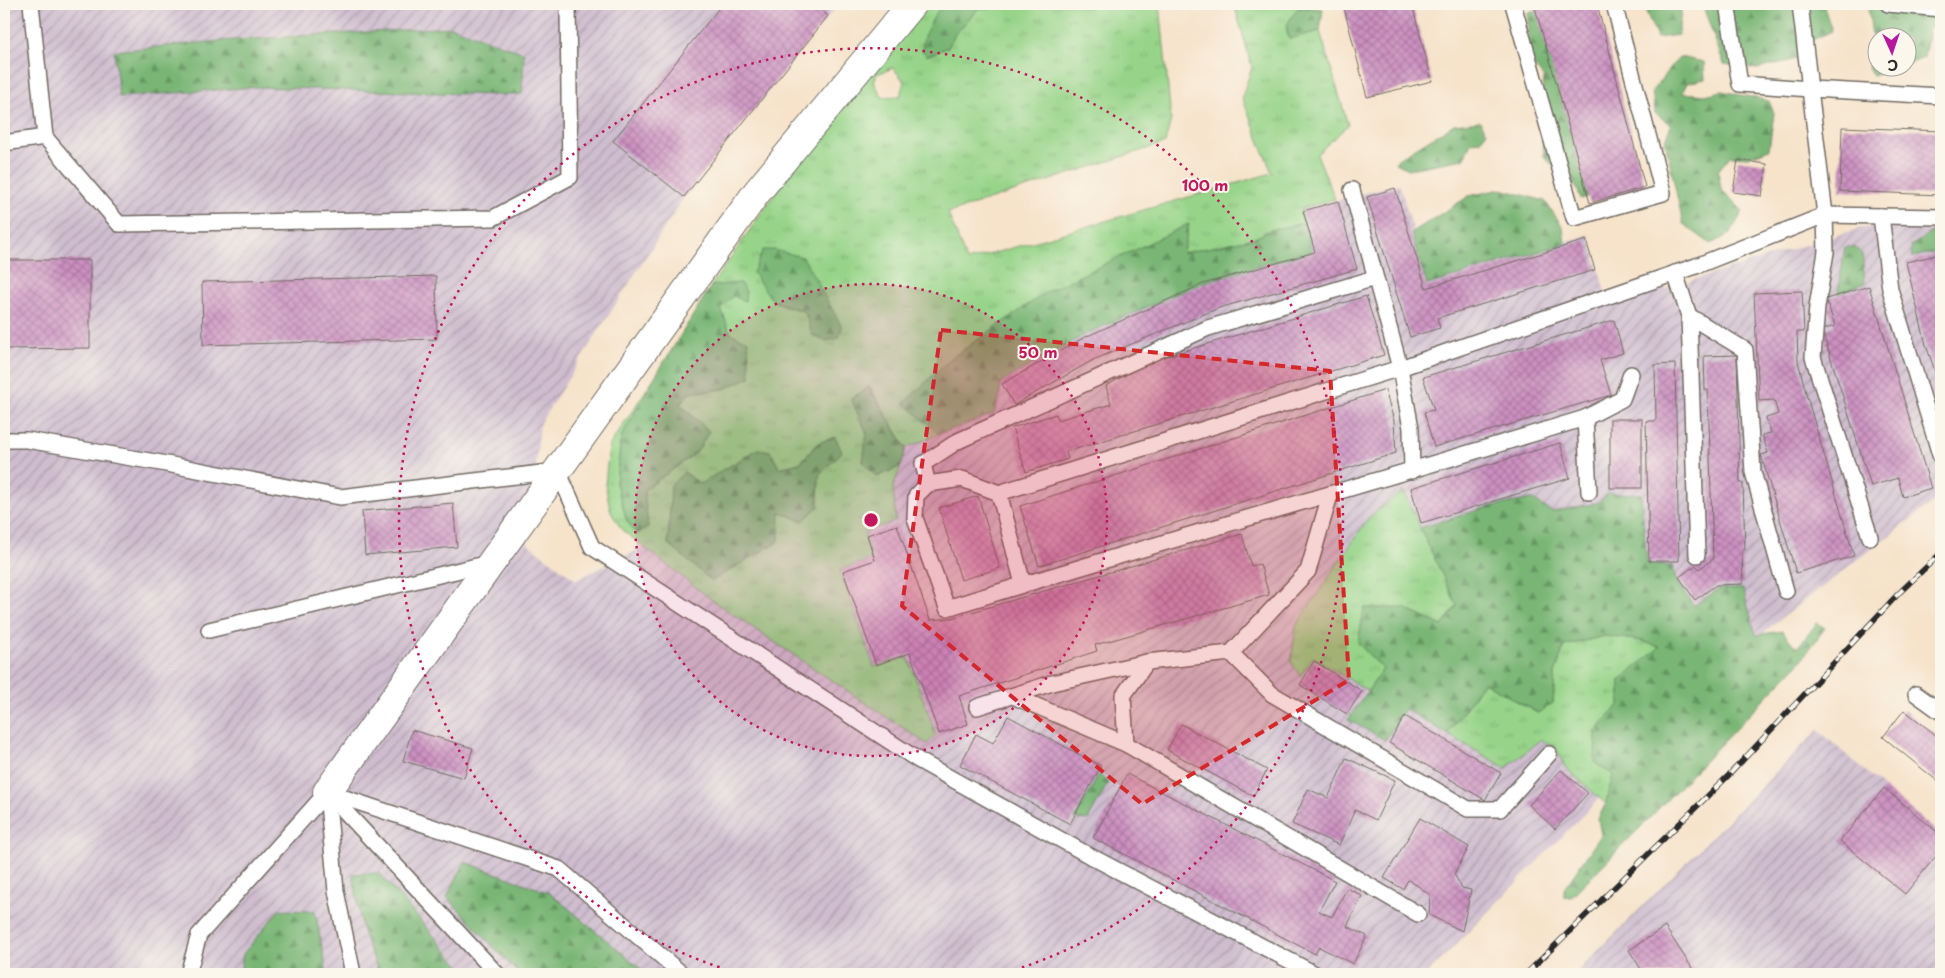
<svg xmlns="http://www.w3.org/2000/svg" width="1945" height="978" font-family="'Playpen Sans',sans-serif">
<defs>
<pattern id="industrial-furrows" width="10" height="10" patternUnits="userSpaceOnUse" patternTransform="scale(1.25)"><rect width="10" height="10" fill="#cfbdcf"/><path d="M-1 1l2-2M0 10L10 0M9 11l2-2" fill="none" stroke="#a89aa8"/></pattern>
<pattern id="grass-tufts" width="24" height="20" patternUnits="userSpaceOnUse" patternTransform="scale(1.25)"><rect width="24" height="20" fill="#97d489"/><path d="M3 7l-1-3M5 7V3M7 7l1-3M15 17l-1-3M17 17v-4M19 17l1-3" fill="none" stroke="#82b676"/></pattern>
<pattern id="forest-firs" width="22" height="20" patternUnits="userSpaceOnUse" patternTransform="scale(1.25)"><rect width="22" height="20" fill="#79b675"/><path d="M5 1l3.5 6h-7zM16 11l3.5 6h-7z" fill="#639460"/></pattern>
<pattern id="building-cross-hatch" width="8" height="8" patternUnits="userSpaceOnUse" patternTransform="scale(1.25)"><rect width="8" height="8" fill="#cc90c1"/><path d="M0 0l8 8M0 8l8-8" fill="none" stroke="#a6769d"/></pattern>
</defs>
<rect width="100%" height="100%" fill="#fbf7ec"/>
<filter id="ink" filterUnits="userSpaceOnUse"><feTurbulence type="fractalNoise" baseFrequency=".02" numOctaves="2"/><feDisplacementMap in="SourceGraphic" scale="10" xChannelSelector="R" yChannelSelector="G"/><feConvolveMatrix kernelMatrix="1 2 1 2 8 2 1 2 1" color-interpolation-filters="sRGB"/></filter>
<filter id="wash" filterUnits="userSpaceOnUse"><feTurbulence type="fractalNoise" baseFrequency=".0096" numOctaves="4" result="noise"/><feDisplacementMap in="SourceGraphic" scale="20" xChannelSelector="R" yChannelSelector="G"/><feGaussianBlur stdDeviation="1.12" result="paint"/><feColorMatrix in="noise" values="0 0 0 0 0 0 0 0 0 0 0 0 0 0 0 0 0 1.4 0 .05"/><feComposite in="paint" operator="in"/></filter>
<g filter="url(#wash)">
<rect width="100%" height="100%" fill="#f6e3ca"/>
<g fill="url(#industrial-furrows)">
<polygon points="4,4 840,4 828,16 684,197 540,423 528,544 576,580 1081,334 1297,211 1399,184 1429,281 1589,235 1609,306 1864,227 1941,229 1941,496 1771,626 1563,835 1427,974 4,974"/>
<polygon points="1818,730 1884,788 1941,835 1941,974 1575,974"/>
</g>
<g fill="url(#grass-tufts)" stroke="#61805a" fill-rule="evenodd">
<path d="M933,4h19l-15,7 11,36 7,-13 23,-25 14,-1 4,-4h77l12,3 12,-3h63l11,115 -6,24 -217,70 19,48 305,-88 -30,-76 10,-30 -18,-63h86l3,6 -24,-3 -13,18 2,13 32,-7 28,94 -31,29 18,45 -34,10 3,14 -34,7 -15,8 -72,15 5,-29 -283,178 34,32 -33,14 -36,-61 -19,12 16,34 10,44 24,-11 -8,21 3,34 -32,11 8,27 -32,11 34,97 34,-10 28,78 -9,9 -211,-141 -94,-73 -11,-18 -6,-28 4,-38 47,-71 -35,62 -5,46 11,38 17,-31 53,-38 -17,-48 9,-11 35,-4 6,-56 -9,-25 12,-12 7,-13 -29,3 65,-94 99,-130zM893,68l11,13 -4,15 -18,1 -8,-15 3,-8zM802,257l17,32 -14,23 -32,-11zM818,443l-38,69 -108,-27 12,-13 16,12 70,-33 9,17 21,-5z"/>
<polygon points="1403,491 1457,605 1442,626 1404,608 1358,643 1383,669 1368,691 1313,657 1300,676 1291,662 1296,626 1369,517"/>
<polygon points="1605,636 1637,640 1661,647 1620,680 1620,704 1596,730 1613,775 1606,804 1565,767 1555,746 1540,740 1506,768 1447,734 1484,682 1537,713 1553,703 1555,674 1564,646"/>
</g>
<g fill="url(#forest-firs)" stroke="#527050">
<polygon points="952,4 996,4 992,8 978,9 955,34 948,47 927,56 922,50 924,36 937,11"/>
<polygon points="1643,4 1682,4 1678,35 1657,38"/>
<polygon points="1702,4 1823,4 1832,31 1810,41 1809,56 1757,69 1724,64"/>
<polygon points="1299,7 1323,10 1320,31 1289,39 1286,25"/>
<polygon points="1868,7 1933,13 1941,18 1941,21 1929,28 1924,58 1908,64 1908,38 1878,38 1878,68 1897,68 1873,76 1868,67 1874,49"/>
<polygon points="1546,9 1597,193 1581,199 1576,186 1567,182 1544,156 1540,111 1544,78 1528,58 1528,13"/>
<polygon points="452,27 524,53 522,94 495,95 256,87 119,97 114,51 219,41"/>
<polygon points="1679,57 1704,62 1705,79 1687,83 1682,93 1705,95 1722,91 1769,101 1774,113 1769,149 1748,157 1730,156 1718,171 1721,189 1743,211 1730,234 1711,244 1683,224 1665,140 1671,125 1655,113 1652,91"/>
<polygon points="1480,121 1487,132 1480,141 1471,142 1464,159 1409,169 1395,163 1398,159 1454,124"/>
<polygon points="1501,189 1545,201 1563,227 1565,244 1427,285 1411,233 1469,196"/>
<polygon points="1304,223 1312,251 1204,282 1086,334 1000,383 1000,395 994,414 939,434 904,403 950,359 1048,291 1189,224 1183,253 1255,238 1270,230"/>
<polygon points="1941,230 1941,251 1912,257 1911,246 1933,231"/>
<polygon points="1845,247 1855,247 1862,254 1865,283 1838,294"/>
<polygon points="763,250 774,250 803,257 842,327 839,338 825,341 812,335 805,312 773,301 753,273"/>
<polygon points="740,283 746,291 745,301 733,296 721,308 730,333 748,341 750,377 724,389 689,393 680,404 709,431 697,452 644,490 648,527 637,534 627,521 616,483 621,437 656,375 711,286"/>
<polygon points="869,387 906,448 901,466 877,477 863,462 867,433 851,399"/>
<polygon points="835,437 842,452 819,475 818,507 803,521 780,512 779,541 712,581 668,544 671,485 684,472 700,484 758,449 770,451 779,468 800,463 818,443"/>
<polygon points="1610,493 1641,494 1647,564 1672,566 1677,583 1694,606 1719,589 1743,589 1756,635 1782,631 1797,648 1817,623 1825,628 1801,661 1637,831 1571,897 1564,897 1564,889 1601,835 1598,819 1606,803 1613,775 1595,763 1596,730 1620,704 1620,680 1660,647 1637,640 1605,636 1564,646 1555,674 1553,703 1538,713 1484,682 1447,734 1405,709 1385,740 1348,720 1383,669 1358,643 1364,608 1404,608 1442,626 1457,606 1420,528 1488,507 1532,499 1552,512 1597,503"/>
<polygon points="1099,774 1108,783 1088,820 1075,819"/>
<polygon points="465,862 550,893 647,974 519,974 447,897"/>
<polygon points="379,873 467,974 379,974 362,929 353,874"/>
<polygon points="279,910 315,911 327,974 240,974 243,954"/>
</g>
<g id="blocks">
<g fill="url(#building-cross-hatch)">
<polygon points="722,4 813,4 828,16 684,197 613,141"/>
<polygon points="1343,4 1412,4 1432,81 1367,97"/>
<polygon points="1534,4 1597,4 1645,187 1590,203"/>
<polygon points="1842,127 1941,131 1941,195 1840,191"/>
<polygon points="1738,160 1767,164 1762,196 1733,192"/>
<polygon points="1395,188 1426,288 1586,240 1595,270 1437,318 1440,328 1410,337 1367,197"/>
<polygon points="1338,201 1357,269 1219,308 1093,360 1014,405 1002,384 1083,338 1203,284 1315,252 1303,211"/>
<polygon points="1941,254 1941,389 1926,345 1906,262"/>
<polygon points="4,260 90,260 90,348 4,349"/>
<polygon points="436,276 437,339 203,345 202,282"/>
<polygon points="1869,286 1931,488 1903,497 1898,478 1871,486 1822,330 1835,326 1826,299"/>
<polygon points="1802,291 1804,332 1797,332 1798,361 1807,397 1854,556 1796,573 1761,455 1768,453 1762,435 1771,433 1766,418 1778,414 1774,400 1759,401 1754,293"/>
<polygon points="1366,296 1384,355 1066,452 1068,459 1026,472 1012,428 1056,414 1058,420 1111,404 1106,386 1151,361"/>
<polygon points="1614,320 1623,353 1600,360 1611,395 1434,447 1424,412 1434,410 1423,377"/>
<polygon points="1737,355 1740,483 1743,483 1745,550 1742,550 1743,584 1716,585 1695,600 1679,577 1696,565 1699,569 1713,559 1708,390 1705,390 1704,356"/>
<polygon points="1675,364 1679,561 1649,561 1646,421 1656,421 1655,365"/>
<polygon points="1385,390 1394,421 1396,453 1039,566 1020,506"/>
<rect x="1610" y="419" width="32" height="69"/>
<polygon points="1560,443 1570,478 1421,523 1411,488"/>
<polygon points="978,496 1000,568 961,580 939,508"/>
<polygon points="453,503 457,547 365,555 362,511"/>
<polygon points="897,525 930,620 951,618 1242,534 1251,566 1260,564 1269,595 1095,645 1097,651 959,696 968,724 939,734 910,653 876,665 843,571 875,560 867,535"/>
<polygon points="1314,661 1362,691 1347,714 1300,685"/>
<polygon points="1904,710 1941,739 1941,784 1883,737"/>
<polygon points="1008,716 1101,766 1070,824 960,765 976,734 993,743"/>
<polygon points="1405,716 1501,773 1485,800 1389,743"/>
<polygon points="1181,724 1267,770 1253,796 1167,750"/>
<polygon points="412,730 473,748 464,778 403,761"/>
<polygon points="1346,758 1395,780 1376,820 1355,810 1339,845 1292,824 1308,789 1328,798"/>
<polygon points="1561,770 1588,793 1555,829 1529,805"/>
<polygon points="1127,774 1335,881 1319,911 1332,917 1347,888 1362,896 1347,926 1367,936 1353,964 1319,947 1315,954 1093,838"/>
<polygon points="1884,788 1941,835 1941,850 1905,894 1840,841"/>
<polygon points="1420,818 1469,847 1454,874 1462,888 1471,890 1462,931 1429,915 1430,895 1418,886 1408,880 1403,889 1384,878"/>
<polygon points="1665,927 1696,974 1644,974 1629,950"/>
</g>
</g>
</g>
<g filter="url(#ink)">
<use href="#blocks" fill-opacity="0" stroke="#726b63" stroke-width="1"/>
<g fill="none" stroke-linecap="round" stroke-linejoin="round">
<g stroke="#726b63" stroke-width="18">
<g id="service">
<polyline points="31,4 45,137 119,224 493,218 570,177 568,4"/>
<polyline points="1513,4 1574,218 1663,193 1614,4"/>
<polyline points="1727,4 1740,84 1810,89 1800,4"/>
<polyline points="1888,4 1941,9"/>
<polyline points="4,143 45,137"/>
<polyline points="1352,190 1400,368 1411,428 1412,471"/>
<polyline points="1881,216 1890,289 1941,458"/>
<polyline points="1675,273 1689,316 1697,555"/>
<polyline points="1689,316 1745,350 1753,472 1786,591"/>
<polyline points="1585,418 1622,399 1631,374"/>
<polyline points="4,440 27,440 161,463 340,497 558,471 592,547 918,760 1090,856 1315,974"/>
<polyline points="928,484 923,464 958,441 1208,328 1375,278"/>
<path d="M1589,492l-4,-74c-212,65 -426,124 -638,190l-32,-90 1,-22 12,-12 34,-5 37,14 401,-125 296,-102 129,-51 116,2"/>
<polyline points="999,493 1023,584"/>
<polyline points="1330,495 1308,571 1231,653 1147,662 1123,696 1126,744 1418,914"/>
<polyline points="1870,537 1813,357 1817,307 1826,252 1825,215 1810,89 1941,96"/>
<polyline points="209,630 489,563"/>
<polyline points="1231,653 1272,694 1468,809 1500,809 1549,754"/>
<polyline points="1916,694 1941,712"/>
<polyline points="1013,696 1126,744"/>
<polyline points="977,707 1052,683 1147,662"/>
<polyline points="327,792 559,869 682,974"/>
<polyline points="327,792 336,891 353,974"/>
<polyline points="328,793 497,974"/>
<polyline points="188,974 199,935 327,792"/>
</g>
</g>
<g stroke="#726b63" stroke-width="30">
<polyline id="minor" points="327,792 757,192 912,4"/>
</g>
<use href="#service" stroke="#fff" stroke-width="15"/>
<use href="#minor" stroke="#fff" stroke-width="28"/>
<g stroke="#2b2b2b" stroke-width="5.5">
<polyline id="rail" points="1526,974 1729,775 1899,593 1941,553"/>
</g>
<use href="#rail" stroke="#fbf7ec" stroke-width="4" stroke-dasharray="11" stroke-linecap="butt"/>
</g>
</g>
<path fill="#d62828" fill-opacity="0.2" stroke="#d62828" stroke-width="4" stroke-dasharray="10 6" stroke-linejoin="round" d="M941,330l389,41 19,309 -207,124 -240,-198z"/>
<circle cx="871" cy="520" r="236" fill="#c2185b" fill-opacity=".12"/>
<g fill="none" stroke="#c2185b" stroke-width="2.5" stroke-dasharray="2.5 5">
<circle cx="871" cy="520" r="236"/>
<path d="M741 974A472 472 0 1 1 1001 974"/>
</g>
<circle cx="871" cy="520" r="8" fill="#c2185b" stroke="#fbf7ec" stroke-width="2.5"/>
<g font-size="15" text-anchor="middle" font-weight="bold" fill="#c2185b" stroke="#fbf7ec" stroke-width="4" stroke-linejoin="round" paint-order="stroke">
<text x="1205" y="191">100 m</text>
<text x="1038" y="358">50 m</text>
</g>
<rect width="1945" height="978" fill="none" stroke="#fbf7ec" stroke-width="20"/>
<g transform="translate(1892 52) rotate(177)"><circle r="24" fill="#fbf7ec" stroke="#a8a59f"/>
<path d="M0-4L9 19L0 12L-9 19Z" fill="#b5179e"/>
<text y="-8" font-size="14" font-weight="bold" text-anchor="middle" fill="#2b2b2b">С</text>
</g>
</svg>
